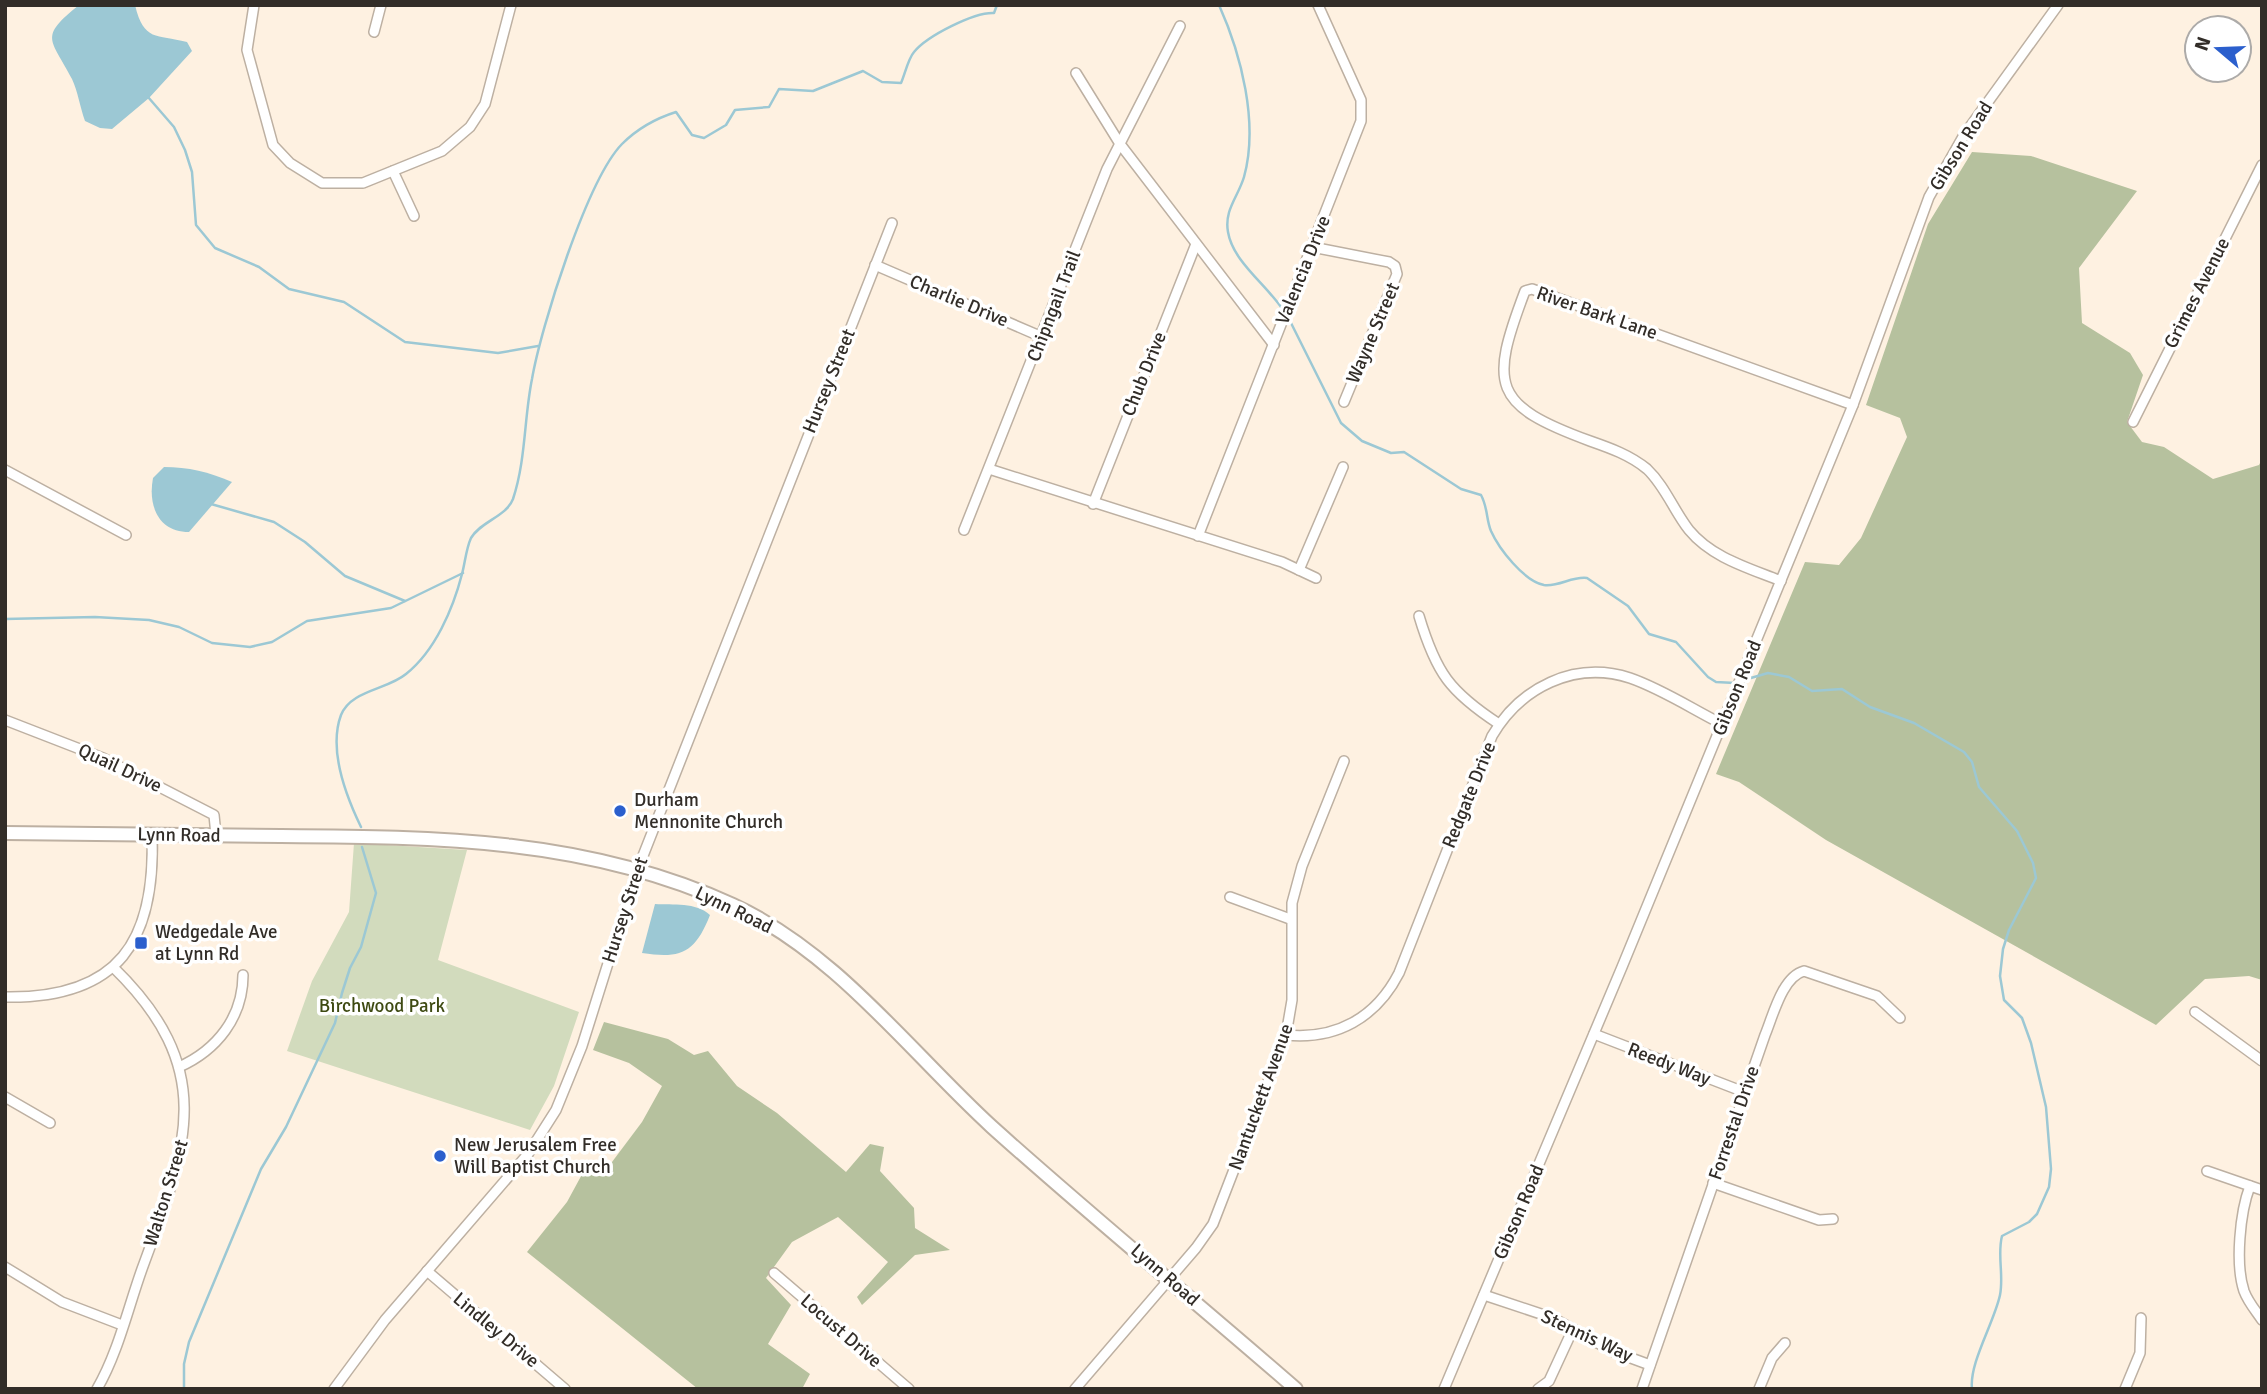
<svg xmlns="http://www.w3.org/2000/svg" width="2267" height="1394" font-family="Signika,sans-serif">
<rect width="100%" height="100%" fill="#fef1e1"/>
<polygon fill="#d2dbbd" points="354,843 467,850 438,960 579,1012 554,1086 530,1130 287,1051 312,981 349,912"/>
<g fill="#b6c19e">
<polygon points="1972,152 2031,156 2137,191 2079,268 2082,323 2130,353 2143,375 2127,422 2142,442 2164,447 2213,479 2259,465 2262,459 2262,980 2249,976 2205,979 2156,1025 1826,840 1739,782 1716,774 1805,562 1839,565 1861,538 1907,437 1900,418 1866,405 1928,224"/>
<polygon points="604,1022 668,1039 694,1055 708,1051 737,1086 777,1113 846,1172 870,1144 884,1147 880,1171 914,1208 915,1228 950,1250 915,1255 862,1305 857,1297 888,1262 838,1217 792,1242 766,1278 791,1305 768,1344 810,1374 802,1389 698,1389 527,1252 567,1202 586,1167 603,1174 642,1122 662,1086 629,1063 593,1050"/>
</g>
<g fill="#9cc8d4">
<path d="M79,5h56c9,37 21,29 52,37l5,9 -43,47 -37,31 -12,-1 -15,-7c-5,-14 -7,-29 -13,-42 -21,-41 -34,-41 7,-74z"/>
<path d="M164,467c24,0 45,5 68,15l-43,50c-32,0 -41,-28 -36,-54z"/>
<path d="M655,904c18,1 41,-2 55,11 -15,38 -29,44 -68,38z"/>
</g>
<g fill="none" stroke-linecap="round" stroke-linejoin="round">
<g stroke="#9cc8d4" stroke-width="2.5">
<path d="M1219,5c22,49 40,118 25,172 -6,20 -20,33 -16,55 5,30 39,53 55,78"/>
<polyline points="148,97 174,127 185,150 192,172 196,225 215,248 259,267 289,289 344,302 405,342 498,353 538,346"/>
<path d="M1287,315l54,108 21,18 29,12 13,-1 57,37 20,6c7,13 5,24 10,36 8,18 33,50 53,54 15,2 28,-9 43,-7l41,28 21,28 27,8 32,35 8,5 19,1"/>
<polyline points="211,504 274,522 305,542 345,576 405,601"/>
<polyline points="5,619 95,617 149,620 179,627 212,643 250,647 272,642 307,621 391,608 463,573"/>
<path d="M1744,680l24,-7 21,4 23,14 30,-2 28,18 44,16 50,29 8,10 7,25 38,44 16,32 3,15 -27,52 -6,19 -3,27 4,24 18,18 9,25 15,64 5,62 -2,18 -12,27 -8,8 -27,14c-5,19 2,39 -2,59 -6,28 -31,68 -28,94"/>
<path d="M361,827c-15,-31 -33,-77 -20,-112 10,-25 46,-25 65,-41 29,-23 47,-65 56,-100 3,-11 4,-25 9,-36 10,-17 35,-21 42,-39 13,-39 11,-81 19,-120 9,-52 55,-199 90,-235 15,-15 35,-26 54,-32l16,23 12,3 22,-13 9,-15 34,-3 10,-18 34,2 50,-20 19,11 19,1c4,-9 7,-24 13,-31 13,-16 60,-40 80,-39l3,-8"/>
<polyline points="184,1389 184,1364 189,1342 261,1169 286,1127 335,1023 342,993 350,968 361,947 376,893 362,847"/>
</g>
<g stroke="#bdb0a2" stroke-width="12">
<g id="minor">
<polyline points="254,5 247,50 273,145 290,163 322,183 363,183 442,151 470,127 485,104 511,5"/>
<polyline points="374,32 381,5"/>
<polyline points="1076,73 1120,144 1274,345"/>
<polyline points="393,171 414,216"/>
<polyline points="1312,247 1389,262 1395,266 1397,274 1344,402"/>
<polyline points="875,265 1042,337"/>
<polyline points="2133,422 2262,165"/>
<polyline points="989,469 1282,562 1316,578"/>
<polyline points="5,470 126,535"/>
<polyline points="1093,504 1196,244"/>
<polyline points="964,530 1107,169 1180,26"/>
<polyline points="1198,536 1361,121 1361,100 1318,5"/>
<polyline points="1299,570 1343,467"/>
<path d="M1781,581c-32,-13 -69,-23 -92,-51 -15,-19 -24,-44 -42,-61 -17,-14 -37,-21 -57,-28 -98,-36 -101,-55 -65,-150l7,-2 321,116"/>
<path d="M1419,616c17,57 31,76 80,108"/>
<polyline points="5,720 103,758 214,815 216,835"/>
<polyline points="1230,897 1290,919"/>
<path d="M5,997c114,2 151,-56 147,-163"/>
<polyline points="2195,1012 2262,1061"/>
<polyline points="1594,1034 1744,1092"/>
<path d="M1286,1035c50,5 90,-17 113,-62l93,-237c28,-48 82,-76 138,-58 32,11 62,31 92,46"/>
<path d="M179,1067c38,-17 64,-50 64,-92"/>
<polyline points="5,1097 50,1123"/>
<polyline points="2207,1171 2262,1190"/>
<polyline points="1713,1183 1819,1220 1833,1219"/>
<path d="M2250,1186c-10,26 -15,78 -6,105 4,11 12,20 18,29"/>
<polyline points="5,1267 62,1302 122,1325"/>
<polyline points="427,1271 565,1389"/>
<polyline points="774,1273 909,1389"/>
<polyline points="1484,1295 1553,1318 1612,1351 1650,1365"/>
<path d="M97,1389c21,-36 31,-81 45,-120 45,-122 77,-199 -29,-302"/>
<polyline points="334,1389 385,1320 528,1154 556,1110 582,1046 637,871 892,223"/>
<polyline points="1075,1389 1196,1248 1213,1224 1286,1035 1292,1000 1292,903 1302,866 1344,761"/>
<polyline points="1444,1389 1622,967 1853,405 1929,197 1964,135 2058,5"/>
<polyline points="1538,1389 1549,1381 1573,1329"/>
<path d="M1642,1389l123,-354c8,-19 17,-58 39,-64l73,25 23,22"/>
<polyline points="1759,1389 1772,1358 1785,1343"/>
<polyline points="2125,1389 2140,1353 2141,1318"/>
</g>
</g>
<g stroke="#bdb0a2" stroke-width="16">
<path id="tertiary" d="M5,833c92,1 184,2 276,3 156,1 306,2 452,69 104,48 176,146 259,222 99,89 203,174 304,262"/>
</g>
<use href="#minor" stroke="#fff" stroke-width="9"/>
<use href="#tertiary" stroke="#fff" stroke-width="12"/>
</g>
<g fill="#2b5fcd" stroke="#fff" stroke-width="2.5">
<circle cx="620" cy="811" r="7"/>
<rect x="134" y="936" width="14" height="14" rx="3.5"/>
<circle cx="440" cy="1156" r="7"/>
</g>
<g text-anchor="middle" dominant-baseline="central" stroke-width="7" stroke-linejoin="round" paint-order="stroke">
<g font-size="19" fill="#322d28" stroke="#fff">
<text transform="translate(1961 146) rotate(-58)">Gibson Road</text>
<text transform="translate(1303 270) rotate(-68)">Valencia Drive</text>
<text transform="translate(2197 293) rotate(-63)">Grimes Avenue</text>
<text transform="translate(959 301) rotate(23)">Charlie Drive</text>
<text transform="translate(1054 306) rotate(-69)">Chipngail Trail</text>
<text transform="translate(1597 313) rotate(19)">River Bark Lane</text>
<text transform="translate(1373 333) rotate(-67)">Wayne Street</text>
<text transform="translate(1144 374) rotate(-68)">Chub Drive</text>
<text transform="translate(829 381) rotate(-68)">Hursey Street</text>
<text transform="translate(1737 688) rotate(-68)">Gibson Road</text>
<text transform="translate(120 768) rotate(25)">Quail Drive</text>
<text transform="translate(1469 795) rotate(-68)">Redgate Drive</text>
<text transform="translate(179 835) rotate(1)">Lynn Road</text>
<text transform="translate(625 910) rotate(-72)">Hursey Street</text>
<text transform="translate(734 910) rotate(26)">Lynn Road</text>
<text transform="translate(1669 1064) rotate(21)">Reedy Way</text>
<text transform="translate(1261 1097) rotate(-70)">Nantuckett Avenue</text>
<text transform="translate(1734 1123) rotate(-71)">Forrestal Drive</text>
<text transform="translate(166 1193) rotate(-73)">Walton Street</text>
<text transform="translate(1519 1212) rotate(-67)">Gibson Road</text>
<text transform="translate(1165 1275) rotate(41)">Lynn Road</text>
<text transform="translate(496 1330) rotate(40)">Lindley Drive</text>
<text transform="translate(841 1331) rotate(41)">Locust Drive</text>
<text transform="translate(1587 1336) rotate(25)">Stennis Way</text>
</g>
<g font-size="19" fill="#322d28" stroke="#fff" text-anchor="start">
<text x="634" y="800">Durham<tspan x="634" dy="22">Mennonite Church</tspan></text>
<text x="155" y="932">Wedgedale Ave<tspan x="155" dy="22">at Lynn Rd</tspan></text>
<text x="454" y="1145">New Jerusalem Free<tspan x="454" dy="22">Will Baptist Church</tspan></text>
</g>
<g font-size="19" fill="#3e4a12" stroke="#fff">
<text x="382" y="1006">Birchwood Park</text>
</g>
</g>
<rect width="2267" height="1394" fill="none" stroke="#322d28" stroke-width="14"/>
<g transform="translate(2218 49) rotate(289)"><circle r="33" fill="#ffffff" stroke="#adaba9" stroke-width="2"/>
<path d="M0-5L12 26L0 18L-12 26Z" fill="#2b5fcd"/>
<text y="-10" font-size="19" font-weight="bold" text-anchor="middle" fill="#322d28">N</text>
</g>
</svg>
